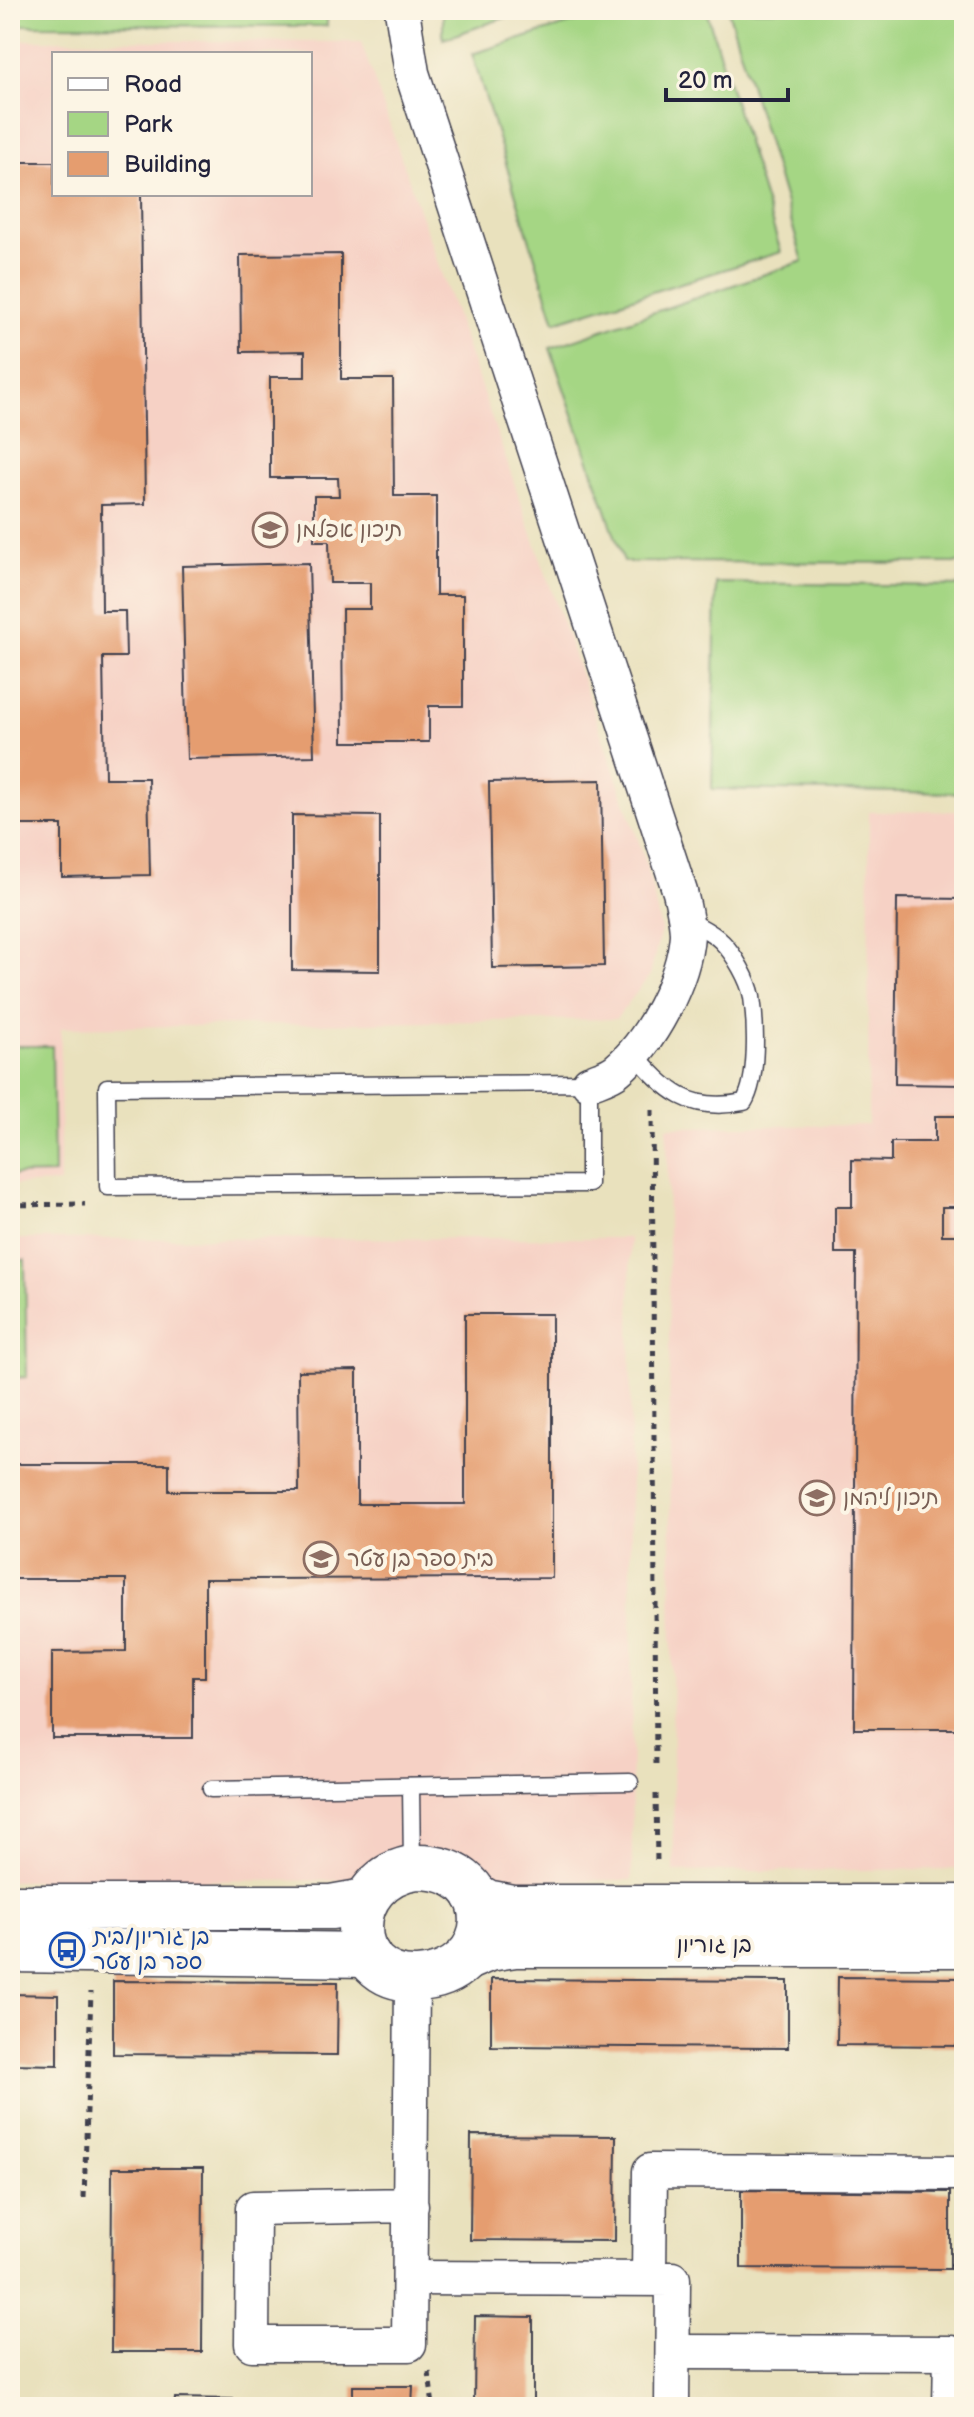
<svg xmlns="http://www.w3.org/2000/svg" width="974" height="2417" font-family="'Balsamiq Sans','Playpen Sans Hebrew',sans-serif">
<rect width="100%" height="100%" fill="#fcf5e5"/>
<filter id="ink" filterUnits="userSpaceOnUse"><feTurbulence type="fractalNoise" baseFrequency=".0125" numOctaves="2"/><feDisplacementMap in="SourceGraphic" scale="16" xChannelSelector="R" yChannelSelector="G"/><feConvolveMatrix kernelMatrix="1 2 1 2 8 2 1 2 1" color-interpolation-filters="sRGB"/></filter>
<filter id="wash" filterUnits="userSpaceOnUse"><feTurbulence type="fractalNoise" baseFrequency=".006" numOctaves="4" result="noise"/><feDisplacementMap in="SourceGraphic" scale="32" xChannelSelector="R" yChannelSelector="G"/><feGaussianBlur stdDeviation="1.8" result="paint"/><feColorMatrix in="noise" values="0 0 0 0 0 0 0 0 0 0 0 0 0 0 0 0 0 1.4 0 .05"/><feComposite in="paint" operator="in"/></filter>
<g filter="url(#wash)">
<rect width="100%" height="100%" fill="#e9e1bd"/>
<g fill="#f6d1c5" fill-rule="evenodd">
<path d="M10,40l351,2 286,823 14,65 -11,45 -34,44 -555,9 -1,155 -50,2zM54,54h256v140h-256z"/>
<polygon points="964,811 964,1869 674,1872 667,1127 868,1125 869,812"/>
<polygon points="630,1238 632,1880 10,1881 10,1239"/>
</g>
<g fill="#a5d684" stroke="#647c60" stroke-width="2">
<polygon points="10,10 327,10 327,26 10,25"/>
<polygon points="443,10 527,10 443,39"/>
<polygon points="614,10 706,10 781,252 555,322 472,54"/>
<polygon points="728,10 964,10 964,563 624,562 550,348 803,261"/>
<polygon points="716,583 964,586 964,793 712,789"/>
<polygon points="10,1046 52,1046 54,1174 10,1175"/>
<polygon points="25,1260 27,1377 10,1378 10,1261"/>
</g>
<g id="blocks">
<g fill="#e59d6f">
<polygon points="10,162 54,162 54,194 141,194 145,504 101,505 102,611 125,611 126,657 103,657 105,778 148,778 150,875 62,877 62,825 10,825"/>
<polygon points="341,254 341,379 393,379 394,496 436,496 436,595 463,595 463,706 429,706 429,742 343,742 342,609 370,609 370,583 330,583 329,541 314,541 314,496 339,496 338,478 270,478 270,377 305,377 305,351 241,352 240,255"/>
<polygon points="309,563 314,756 187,759 182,566"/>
<polygon points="601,780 604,966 492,968 489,782"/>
<polygon points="292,815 380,816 380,971 292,970"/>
<polygon points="897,898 964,899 964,1085 895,1084"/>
<polygon points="935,1116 964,1116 964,1207 942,1207 942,1235 964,1235 964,1729 854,1729 856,1253 835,1253 835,1207 852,1207 852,1160 891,1161 891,1142 935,1142"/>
<polygon points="465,1314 552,1314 552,1578 205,1579 205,1677 193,1677 193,1738 52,1738 52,1652 126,1651 126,1579 10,1579 10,1464 169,1464 169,1491 299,1491 298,1371 357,1370 357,1504 465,1504"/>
<polygon points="838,1977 964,1978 964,2046 837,2045"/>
<polygon points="491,1979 788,1981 788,2048 491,2046"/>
<polygon points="113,1981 338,1982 337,2055 113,2054"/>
<polygon points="10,1994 58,1995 58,2065 10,2064"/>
<polygon points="471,2135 616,2136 615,2241 470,2240"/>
<polygon points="112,2168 203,2168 202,2352 111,2352"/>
<polygon points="741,2190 950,2192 950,2269 741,2268"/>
<polygon points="475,2316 533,2317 533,2407 474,2407"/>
<polygon points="353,2386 413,2386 412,2407 353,2407"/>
<polygon points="175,2398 234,2399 234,2407 174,2407"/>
</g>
</g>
</g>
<g filter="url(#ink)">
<use href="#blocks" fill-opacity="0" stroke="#403f4e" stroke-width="2"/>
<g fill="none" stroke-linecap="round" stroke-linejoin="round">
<g stroke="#403f4e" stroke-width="19">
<g id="lane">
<path d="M633,1052c34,39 56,61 111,50 14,-23 12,-77 8,-105 -3,-17 -18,-43 -30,-55 -9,-10 -26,-17 -37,-24"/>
<polygon points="589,1083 589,1184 108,1187 107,1087"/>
<polyline points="411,1786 412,1866"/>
<polyline points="211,1789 630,1782"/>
</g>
</g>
<g stroke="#403f4e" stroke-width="37">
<g id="street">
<path d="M402,10l10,63 268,819c3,13 7,29 7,43 -3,44 -36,107 -70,135 -7,6 -19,9 -28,13"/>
<polyline points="411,2205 253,2208 252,2344 409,2344 412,1979"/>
<polyline points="410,2278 673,2279 672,2407"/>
<polyline points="649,2278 650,2171 959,2173"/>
<polyline points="673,2352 951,2353 950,2407"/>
</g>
</g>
<g stroke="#403f4e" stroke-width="47">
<g id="secondary">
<path d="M417,1867c90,0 83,108 0,112 -76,2 -76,-102 0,-112z"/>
<polyline points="475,1895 487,1902 513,1907 964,1907"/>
<polyline points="10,1907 331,1907 365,1901"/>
<polyline points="10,1950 368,1955"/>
<polyline points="467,1958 489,1949 515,1945 964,1945"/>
</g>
</g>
<g stroke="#403f4e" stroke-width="5" stroke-dasharray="6 6" stroke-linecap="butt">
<polyline points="652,1110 656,1768"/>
<polyline points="10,1205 85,1204"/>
<polyline points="656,1794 657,1864"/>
<polyline points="84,2198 91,1992"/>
<polyline points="429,2372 433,2407"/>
</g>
<use href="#lane" stroke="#fff" stroke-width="16"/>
<use href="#street" stroke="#fff" stroke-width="34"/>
<use href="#secondary" stroke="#fff" stroke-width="44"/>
</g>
</g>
<defs>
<g id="school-ring" transform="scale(1.8)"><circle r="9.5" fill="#fcf5e5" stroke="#8d6e63" stroke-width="1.5"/><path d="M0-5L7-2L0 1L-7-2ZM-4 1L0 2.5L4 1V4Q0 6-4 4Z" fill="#8d6e63"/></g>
<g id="bus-ring" transform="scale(1.8)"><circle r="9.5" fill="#fcf5e5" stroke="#1a4fb4" stroke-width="1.5"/><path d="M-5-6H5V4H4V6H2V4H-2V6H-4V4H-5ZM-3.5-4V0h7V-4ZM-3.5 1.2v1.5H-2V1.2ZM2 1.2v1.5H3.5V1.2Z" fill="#1a4fb4"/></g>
</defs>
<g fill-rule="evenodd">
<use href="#school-ring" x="270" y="530"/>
<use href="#school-ring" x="817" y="1498"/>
<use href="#school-ring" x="321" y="1559"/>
<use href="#bus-ring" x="67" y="1950"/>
</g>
<g text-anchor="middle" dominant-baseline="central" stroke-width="8" stroke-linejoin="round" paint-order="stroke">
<g font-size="22" fill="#785e54" stroke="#fcf5e5" text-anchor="start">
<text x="296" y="530">תיכון אפלמן</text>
<text x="843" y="1498">תיכון ליהמן</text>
<text x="347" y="1559">בית ספר בן עטר</text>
</g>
<g font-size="22" fill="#164399" stroke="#fcf5e5" text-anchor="start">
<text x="93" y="1937">בן גוריון/בית<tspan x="93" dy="25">ספר בן עטר</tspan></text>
</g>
<g font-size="22" fill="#22223b" stroke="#fcf5e5">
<text x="714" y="1945">בן גוריון</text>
</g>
</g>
<rect width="974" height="2417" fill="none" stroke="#fcf5e5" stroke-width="40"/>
<rect x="52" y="52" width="260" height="144" fill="#fcf5e5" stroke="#a5a1a1" stroke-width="2"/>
<rect x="68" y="78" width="40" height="12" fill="#ffffff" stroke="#a5a1a1" stroke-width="2"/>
<text x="124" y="92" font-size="24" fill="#22223b">Road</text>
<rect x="68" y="112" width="40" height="24" fill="#a5d684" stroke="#a5a1a1" stroke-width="2"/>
<text x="124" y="132" font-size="24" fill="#22223b">Park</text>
<rect x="68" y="152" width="40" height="24" fill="#e59d6f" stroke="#a5a1a1" stroke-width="2"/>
<text x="124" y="172" font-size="24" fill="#22223b">Building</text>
<path d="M666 88v12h122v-12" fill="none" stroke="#22223b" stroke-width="4"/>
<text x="678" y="88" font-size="24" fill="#22223b" stroke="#fcf5e5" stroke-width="6" paint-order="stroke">20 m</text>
</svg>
